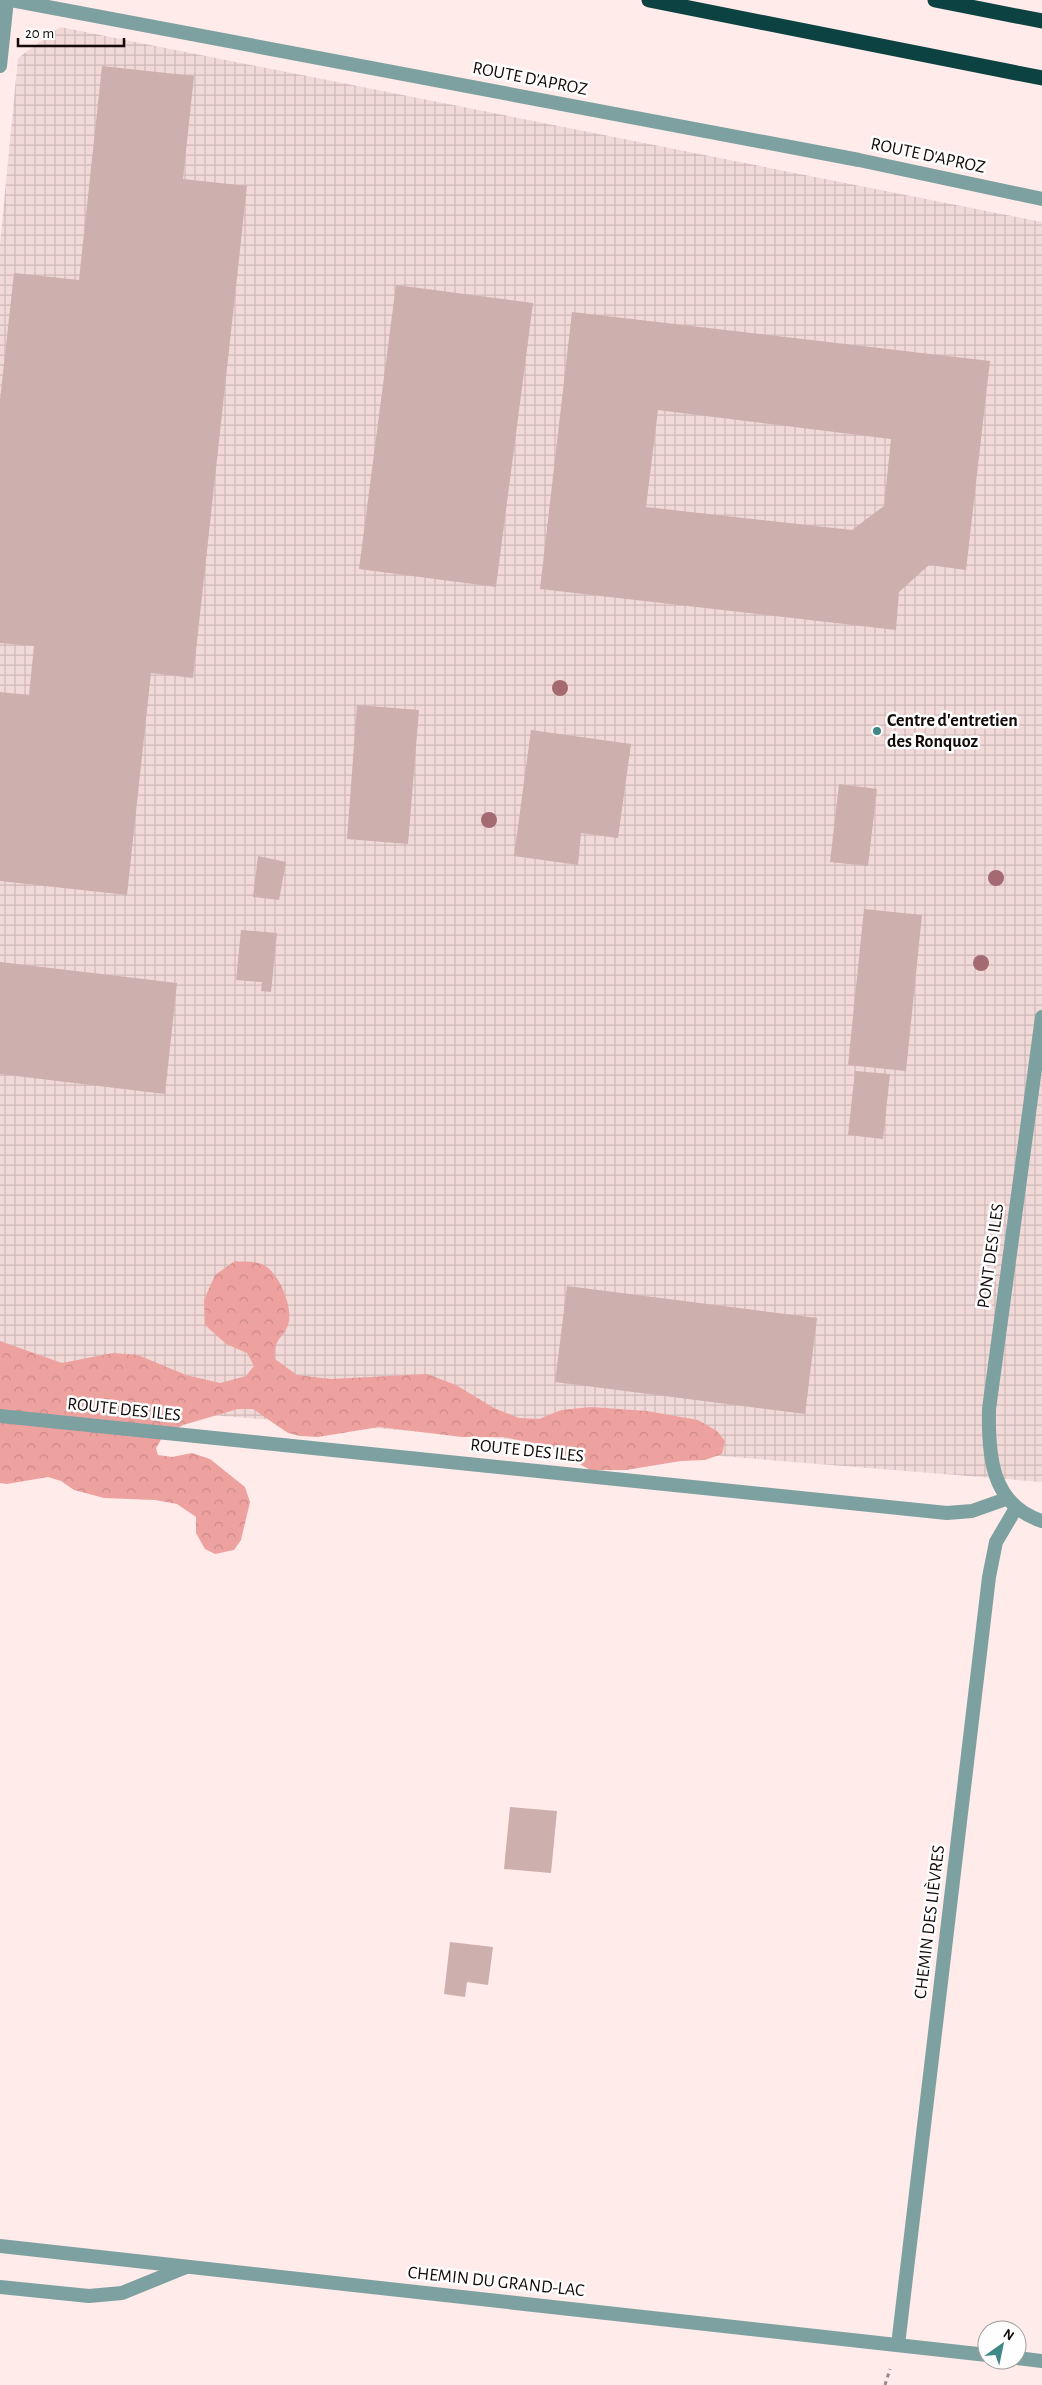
<svg xmlns="http://www.w3.org/2000/svg" width="1042" height="2385" font-family="'Alegreya Sans',sans-serif">
<defs>
<pattern id="industrial-grid" width="8" height="8" patternUnits="userSpaceOnUse" patternTransform="scale(1.25)"><rect width="8" height="8" fill="#f1d9d8"/><path d="M0 4h8M4 0v8" fill="none" stroke="#ceb9b8"/></pattern>
<pattern id="forest-crowns" width="20" height="18" patternUnits="userSpaceOnUse" patternTransform="scale(1.25)"><rect width="20" height="18" fill="#eea2a0"/><path d="M2 6a3 3 0 1 1 6 0M12 15a3 3 0 1 1 6 0" fill="none" stroke="#cb8a88"/></pattern>
</defs>
<rect width="100%" height="100%" fill="#ffebea"/>
<polygon fill="url(#industrial-grid)" points="60,27 1042,222 1042,1482 0,1398 0,244 18,58"/>
<path fill="url(#forest-crowns)" d="M235,1261c7,1 20,0 27,3 16,7 30,40 27,57 -3,17 -16,15 -14,38l22,16 34,4 96,-5 29,11 38,23 25,10 20,1 22,-9 30,-3 56,4 51,9 19,11 8,10 -3,13 -17,6 -24,1 -55,9h-36l-41,-24 -46,-9h-41l-83,-10 -61,10 -18,-1 -12,-3 -35,-24h-15l-55,16 -21,13 -6,10 2,7 14,2 20,-4 18,6 35,28 5,15 -9,38 -7,10 -19,4 -10,-5 -9,-16v-16l-19,-13 -22,-4 -51,-2 -30,-8 -13,-9 -13,-4 -41,7 -7,-1v-142l62,22 51,-10 25,2 48,20 34,8 26,-7 8,-10 -7,-13 -21,-9 -21,-19 -1,-25 11,-25z"/>
<g fill="#cdafae" fill-rule="evenodd">
<polygon points="102,66 194,76 183,179 247,186 193,678 151,673 127,895 0,881 0,692 29,695 34,646 0,643 0,400 14,273 79,280"/>
<polygon points="396,285 533,303 496,587 359,569"/>
<path d="M572,312l418,49 -24,209 -37,-5 -30,27 -3,38 -356,-41zM658,410l233,29 -7,67 -32,24 -206,-23z"/>
<polygon points="357,705 419,710 408,844 347,839"/>
<polygon points="531,730 631,744 618,838 581,833 578,865 514,856"/>
<polygon points="839,784 877,789 868,866 830,862"/>
<polygon points="258,856 286,862 279,900 253,897"/>
<polygon points="864,909 922,915 906,1071 848,1065"/>
<polygon points="241,930 277,933 271,992 261,991 262,982 236,980"/>
<polygon points="0,962 177,983 165,1094 0,1074"/>
<polygon points="855,1071 890,1074 883,1139 848,1135"/>
<polygon points="567,1286 817,1318 805,1414 555,1382"/>
<polygon points="510,1807 557,1811 551,1873 504,1869"/>
<polygon points="450,1942 493,1947 488,1985 467,1982 465,1997 444,1994"/>
</g>
<g fill="none" stroke-linecap="round" stroke-linejoin="round">
<polyline stroke="#9a8b8a" stroke-width="3" stroke-dasharray="4 4" stroke-linecap="butt" points="885,2385 890,2369"/>
<polyline stroke="#7ca1a0" stroke-width="14" points="0,2287 89,2296 122,2293 186,2267"/>
<g stroke="#7ca1a0" stroke-width="14">
<polyline points="0,66 7,0"/>
<path d="M1042,1017l-53,392c-1,46 2,96 53,112"/>
<polyline points="0,1416 947,1513 972,1511 1006,1499"/>
<polyline points="0,2246 987,2355"/>
<polyline points="898,2345 989,1577 996,1542 1016,1508"/>
<polyline points="1017,2358 1042,2361"/>
</g>
<polyline stroke="#7ca1a0" stroke-width="14" points="11,0 859,160 1042,199"/>
<g stroke="#0c4241" stroke-width="15">
<polyline points="649,0 1042,78"/>
<polyline points="935,0 1042,21"/>
</g>
</g>
<g fill="#a46a72">
<circle cx="560" cy="688" r="8"/>
<circle cx="489" cy="820" r="8"/>
<circle cx="996" cy="878" r="8"/>
<circle cx="981" cy="963" r="8"/>
</g>
<circle fill="#408885" stroke="#fefefe" stroke-width="2" cx="877" cy="731" r="5"/>
<g text-anchor="middle" dominant-baseline="central" stroke-width="5" stroke-linejoin="round" paint-order="stroke">
<g font-size="18" fill="#140a0a" stroke="#fefefe">
<text transform="translate(530 79) rotate(11)">ROUTE D'APROZ</text>
<text transform="translate(928 156) rotate(12)">ROUTE D'APROZ</text>
<text transform="translate(991 1256) rotate(-82)">PONT DES ILES</text>
<text transform="translate(124 1410) rotate(6)">ROUTE DES ILES</text>
<text transform="translate(527 1451) rotate(6)">ROUTE DES ILES</text>
<text transform="translate(930 1922) rotate(-83)">CHEMIN DES LIÈVRES</text>
<text transform="translate(496 2282) rotate(6)">CHEMIN DU GRAND-LAC</text>
</g>
<g font-size="18" font-weight="bold" fill="#140a0a" stroke="#fefefe" text-anchor="start">
<text x="887" y="721">Centre d'entretien<tspan x="887" dy="21">des Ronquoz</tspan></text>
</g>
</g>
<g transform="translate(1002 2345) rotate(33)"><circle r="24" fill="#fefefe" stroke="#a09c9c"/>
<path d="M0-4L9 19L0 12L-9 19Z" fill="#408885"/>
<text y="-8" font-size="14" font-weight="bold" text-anchor="middle" fill="#140a0a">N</text>
</g>
<path d="M18 38v8h106v-8" fill="none" stroke="#140a0a" stroke-width="2.5"/>
<text x="25" y="38" font-size="15" fill="#140a0a" stroke="#fefefe" stroke-width="4" paint-order="stroke">20 m</text>
</svg>
